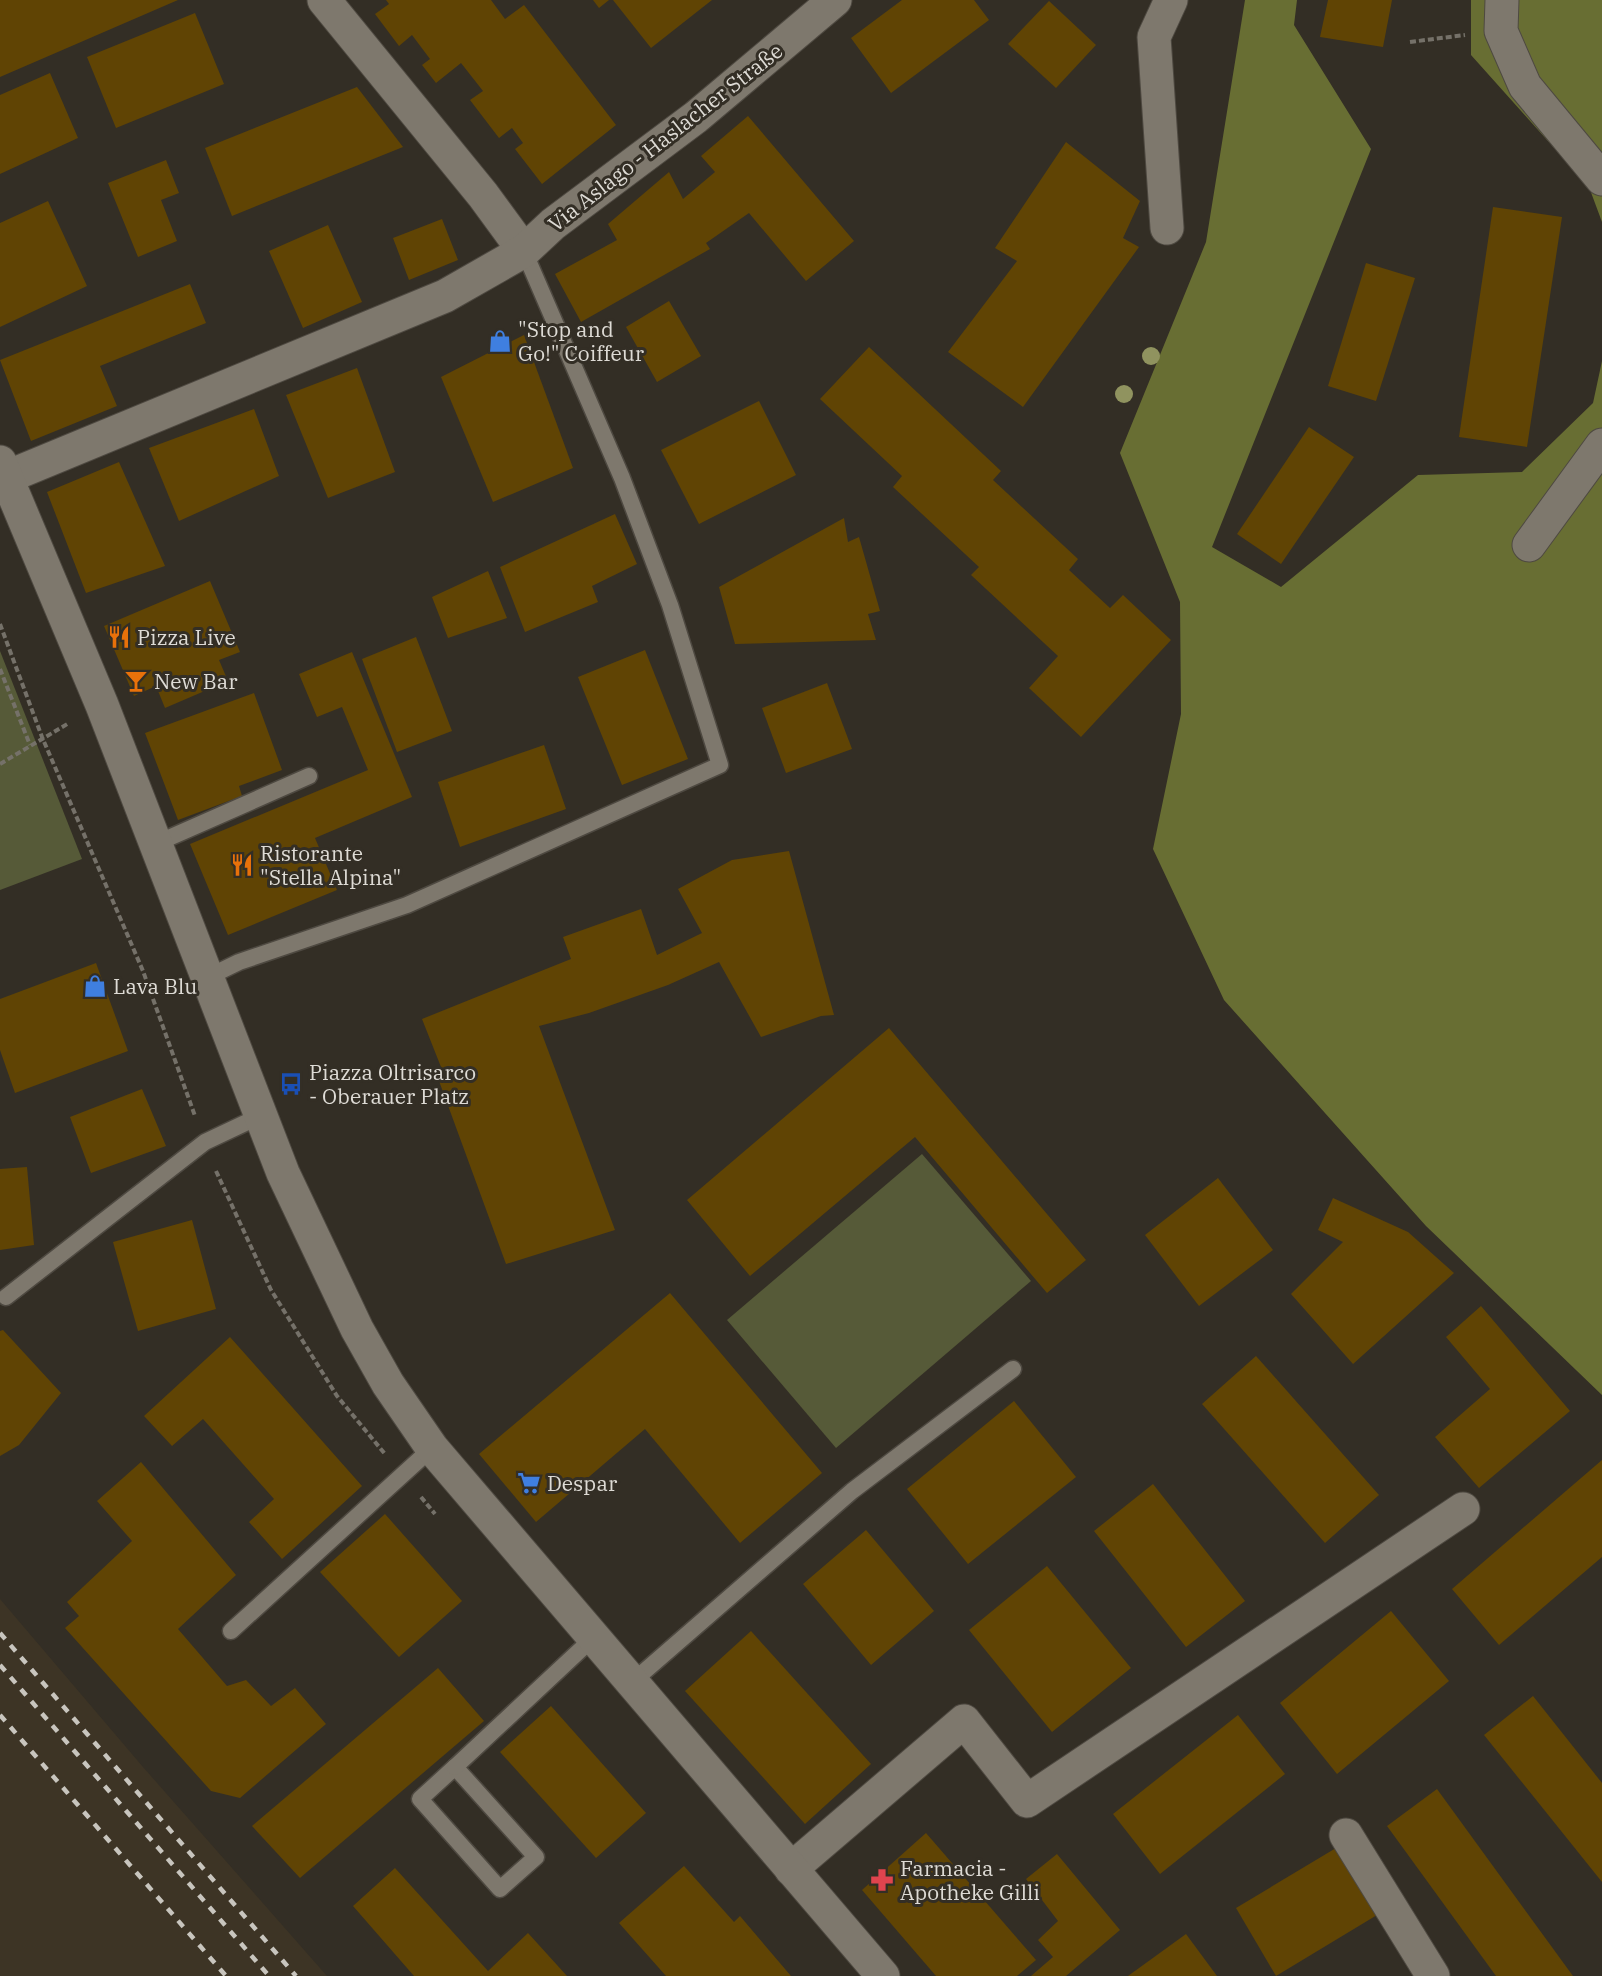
<svg xmlns="http://www.w3.org/2000/svg" width="1602" height="1976" font-family="'IBM Plex Serif',serif">
<rect width="100%" height="100%" fill="#332e25"/>
<polygon fill="#3d3425" points="0,1599 143,1767 327,1976 0,1976"/>
<g fill="#565a38">
<polygon points="0,651 82,859 0,890"/>
<polygon points="922,1154 1031,1281 836,1448 727,1320"/>
</g>
<g fill="#686e33">
<polygon points="1245,0 1297,0 1294,25 1371,149 1212,547 1281,587 1418,475 1522,472 1593,403 1602,361 1602,1395 1426,1226 1224,1000 1153,849 1181,714 1180,602 1120,453 1206,242"/>
<polygon points="1471,0 1602,0 1602,222 1589,187 1471,55"/>
</g>
<g fill="#604404">
<polygon points="0,0 178,0 0,77"/>
<polygon points="386,0 491,0 505,19 524,5 616,125 542,184 515,149 523,143 512,128 499,138 470,100 483,91 461,63 436,83 422,65 430,59 412,35 399,46 375,14 389,4"/>
<polygon points="593,0 609,0 599,8"/>
<polygon points="613,0 712,0 651,48"/>
<polygon points="902,0 974,0 989,20 891,93 851,38"/>
<polygon points="1328,0 1392,0 1383,47 1320,37"/>
<polygon points="1049,1 1096,45 1056,88 1008,44"/>
<polygon points="195,13 224,84 116,128 87,57"/>
<polygon points="50,73 78,138 0,174 0,95"/>
<polygon points="357,87 403,147 232,216 205,148"/>
<polygon points="748,116 854,241 806,281 749,213 706,243 710,249 581,322 555,274 617,240 608,224 669,172 683,199 715,172 701,156"/>
<polygon points="1066,142 1140,201 1123,238 1139,247 1023,407 948,352 1017,261 995,248"/>
<polygon points="166,160 179,193 161,200 177,241 138,257 108,183"/>
<polygon points="48,201 87,286 0,327 0,223"/>
<polygon points="1493,207 1562,217 1527,447 1459,437"/>
<polygon points="442,219 458,260 409,280 393,238"/>
<polygon points="328,225 362,302 303,328 269,251"/>
<polygon points="1366,263 1415,278 1376,401 1328,386"/>
<polygon points="190,284 206,323 100,366 117,406 31,441 0,360"/>
<polygon points="669,301 701,356 657,382 626,327"/>
<polygon points="524,335 573,468 493,502 441,377"/>
<polygon points="869,347 1001,471 993,480 1078,559 1069,570 1110,608 1123,595 1171,640 1081,737 1029,688 1058,656 971,575 979,567 893,487 902,476 820,399"/>
<polygon points="357,368 395,472 328,498 286,395"/>
<polygon points="759,401 796,475 699,524 661,450"/>
<polygon points="254,409 279,476 179,521 149,448"/>
<polygon points="1309,427 1354,457 1281,564 1237,534"/>
<polygon points="119,462 165,566 86,593 47,492"/>
<polygon points="615,514 637,564 592,586 598,602 525,632 500,567"/>
<polygon points="844,518 848,542 859,537 880,611 868,614 876,640 735,644 719,587"/>
<polygon points="488,571 507,618 448,638 432,597"/>
<polygon points="210,581 240,652 219,660 228,681 165,708 156,686 134,696 104,626"/>
<polygon points="416,637 452,731 397,752 362,659"/>
<polygon points="645,650 688,759 622,785 578,677"/>
<polygon points="352,652 412,797 315,838 337,890 228,935 190,844 368,770 342,707 317,717 299,674"/>
<polygon points="827,683 852,749 786,773 762,708"/>
<polygon points="254,693 282,770 239,786 242,796 178,820 145,733"/>
<polygon points="544,745 566,809 460,847 438,782"/>
<polygon points="789,851 834,1015 821,1016 761,1037 719,962 668,985 589,1013 539,1026 615,1230 506,1264 435,1070 441,1067 422,1019 571,959 563,937 641,909 657,955 702,933 678,889 732,860"/>
<polygon points="96,963 128,1051 15,1093 0,1050 0,999"/>
<polygon points="889,1028 1086,1260 1047,1293 915,1137 750,1276 687,1200"/>
<polygon points="142,1089 166,1146 91,1173 70,1117"/>
<polygon points="27,1167 34,1245 0,1250 0,1169"/>
<polygon points="1218,1178 1273,1250 1199,1306 1145,1235"/>
<polygon points="1333,1198 1408,1232 1454,1273 1353,1364 1291,1294 1343,1242 1318,1230"/>
<polygon points="192,1220 216,1309 138,1331 113,1242"/>
<polygon points="670,1293 822,1473 740,1543 645,1429 536,1522 479,1454"/>
<polygon points="1481,1306 1570,1411 1479,1488 1435,1437 1490,1389 1446,1337"/>
<polygon points="3,1330 61,1393 19,1445 0,1456 0,1331"/>
<polygon points="230,1337 362,1486 282,1559 249,1522 274,1499 203,1419 172,1446 144,1416"/>
<polygon points="1256,1356 1379,1495 1325,1543 1202,1404"/>
<polygon points="1014,1401 1076,1477 968,1564 907,1489"/>
<polygon points="1602,1460 1602,1557 1499,1645 1452,1589"/>
<polygon points="141,1462 236,1575 178,1629 227,1686 246,1680 271,1706 295,1688 326,1724 240,1798 211,1791 65,1628 79,1616 67,1602 132,1541 97,1501"/>
<polygon points="1153,1484 1245,1601 1186,1647 1094,1531"/>
<polygon points="385,1514 462,1601 399,1657 320,1572"/>
<polygon points="866,1530 934,1611 871,1665 803,1584"/>
<polygon points="1047,1566 1131,1668 1052,1732 969,1630"/>
<polygon points="1391,1611 1449,1681 1337,1774 1280,1703"/>
<polygon points="751,1631 871,1764 805,1824 685,1691"/>
<polygon points="438,1668 484,1721 300,1878 252,1826"/>
<polygon points="1533,1696 1602,1783 1602,1882 1484,1735"/>
<polygon points="551,1706 646,1813 596,1858 500,1752"/>
<polygon points="1238,1715 1285,1774 1160,1874 1113,1814"/>
<polygon points="1437,1789 1573,1976 1496,1976 1387,1826"/>
<polygon points="926,1833 1036,1960 1017,1976 936,1976 862,1890"/>
<polygon points="1341,1845 1382,1912 1276,1976 1236,1908"/>
<polygon points="1057,1854 1120,1930 1066,1976 1031,1976 1053,1957 1038,1940 1058,1921 1026,1879"/>
<polygon points="684,1866 734,1922 740,1916 791,1976 666,1976 619,1923"/>
<polygon points="395,1868 488,1971 528,1933 567,1976 414,1976 353,1906"/>
<polygon points="1186,1934 1217,1976 1128,1976"/>
</g>
<g fill="none" stroke-linecap="round" stroke-linejoin="round">
<g stroke="#4e4941" stroke-width="19">
<g id="service">
<polyline points="155,844 309,776"/>
<polyline points="206,978 239,962 407,905 720,765 670,605 622,478 524,251"/>
<polyline points="6,1297 205,1142 260,1116"/>
<polyline points="231,1631 432,1448"/>
<polyline points="631,1683 852,1491 1013,1369"/>
<polygon points="455,1767 536,1857 500,1889 420,1799"/>
<polyline points="455,1767 592,1639"/>
</g>
</g>
<g stroke="#4e4941" stroke-width="35">
<g id="minor">
<polyline points="324,0 483,195 524,251"/>
<polyline points="1502,0 1501,31 1525,86 1602,179"/>
<polyline points="1167,228 1154,37 1171,0"/>
<polyline points="7,477 445,296 524,251 553,224 696,117 835,0"/>
<polyline points="1529,545 1602,445"/>
<polyline points="1346,1835 1433,1976"/>
<polyline points="791,1869 964,1721 1027,1801 1463,1509"/>
</g>
</g>
<g stroke="#4e4941" stroke-width="35">
<polyline id="tertiary" points="0,462 102,705 283,1173 357,1329 388,1384 432,1448 883,1976"/>
</g>
<g stroke="#757169" stroke-width="4" stroke-dasharray="6 3" stroke-linecap="butt">
<polyline points="1410,42 1465,35"/>
<polyline points="0,624 42,737 143,971 195,1116"/>
<polyline points="0,669 30,745"/>
<polyline points="0,764 69,723"/>
<polyline points="216,1171 271,1290 337,1396 385,1454"/>
<polyline points="421,1497 435,1514"/>
</g>
<use href="#service" stroke="#7e786d" stroke-width="16"/>
<use href="#minor" stroke="#7e786d" stroke-width="33"/>
<use href="#tertiary" stroke="#7e786d" stroke-width="33"/>
<g stroke="#c8c5be" stroke-width="4.5" stroke-dasharray="8 8" stroke-linecap="butt">
<polyline points="0,1633 296,1976"/>
<polyline points="0,1665 269,1976"/>
<polyline points="0,1715 226,1976"/>
</g>
</g>
<g fill="#90935f">
<circle cx="1151" cy="356" r="9"/>
<circle cx="1124" cy="394" r="9"/>
</g>
<defs>
<g id="shop-bare" transform="scale(1.8)"><path d="M-5-2.5h2.3a2.7 3.5 0 0 1 5.4 0H5L5.5 6h-11ZM-1.5-2.5h3a1.5 2.3 0 0 0-3 0Z" fill="#3f7fe0" stroke="#332e25" stroke-width="2.5" paint-order="stroke"/></g>
<g id="restaurant-bare" transform="scale(1.8)"><path d="M-5-6h1v4h1v-4h1v4h1v-4h1v5L-1.5 .5V6h-2V.5L-5-1ZM5-6V6H3V1.5H1.5Q1.5-4 5-6Z" fill="#e8710a" stroke="#332e25" stroke-width="2.5" paint-order="stroke"/></g>
<g id="bar-bare" transform="scale(1.8)"><path d="M-6-5H6L.8 .8V4.5H3.5V6h-7V4.5H-.8V.8Z" fill="#e8710a" stroke="#332e25" stroke-width="2.5" paint-order="stroke"/></g>
<g id="bus-bare" transform="scale(1.8)"><path d="M-5-6H5V4H4V6H2V4H-2V6H-4V4H-5ZM-3.5-4V0h7V-4ZM-3.5 1.2v1.5H-2V1.2ZM2 1.2v1.5H3.5V1.2Z" fill="#1a4fb4" stroke="#332e25" stroke-width="2.5" paint-order="stroke"/></g>
<g id="supermarket-bare" transform="scale(1.8)"><path d="M-6-5.5h2.5l.6 2H6L4.5 2H-2.5L-4.4-4H-6ZM-1.5 3.2a1.3 1.3 0 1 0 .1 0ZM3 3.2a1.3 1.3 0 1 0 .1 0Z" fill="#3f7fe0" stroke="#332e25" stroke-width="2.5" paint-order="stroke"/></g>
<g id="pharmacy-bare" transform="scale(1.8)"><path d="M-2-6h4v4h4v4h-4v4h-4v-4h-4v-4h4Z" fill="#e0444e" stroke="#332e25" stroke-width="2.5" paint-order="stroke"/></g>
</defs>
<g fill-rule="evenodd">
<use href="#shop-bare" x="500" y="341"/>
<use href="#restaurant-bare" x="119" y="637"/>
<use href="#bar-bare" x="136" y="681"/>
<use href="#restaurant-bare" x="242" y="865"/>
<use href="#shop-bare" x="95" y="986"/>
<use href="#bus-bare" x="291" y="1084"/>
<use href="#supermarket-bare" x="529" y="1483"/>
<use href="#pharmacy-bare" x="882" y="1880"/>
</g>
<g text-anchor="middle" dominant-baseline="central" stroke-width="6" stroke-linejoin="round" paint-order="stroke">
<g font-size="21" fill="#dedbd5" stroke="#332e25">
<text transform="translate(665 137) rotate(-38)">Via Aslago - Haslacher Straße</text>
</g>
<g font-size="21" fill="#dedbd5" stroke="#332e25" text-anchor="start">
<text x="518" y="329">"Stop and<tspan x="518" dy="24">Go!" Coiffeur</tspan></text>
<text x="137" y="637">Pizza Live</text>
<text x="154" y="681">New Bar</text>
<text x="260" y="853">Ristorante<tspan x="260" dy="24">"Stella Alpina"</tspan></text>
<text x="113" y="986">Lava Blu</text>
<text x="309" y="1072">Piazza Oltrisarco<tspan x="309" dy="24">- Oberauer Platz</tspan></text>
<text x="547" y="1483">Despar</text>
<text x="900" y="1868">Farmacia -<tspan x="900" dy="24">Apotheke Gilli</tspan></text>
</g>
</g>
</svg>
